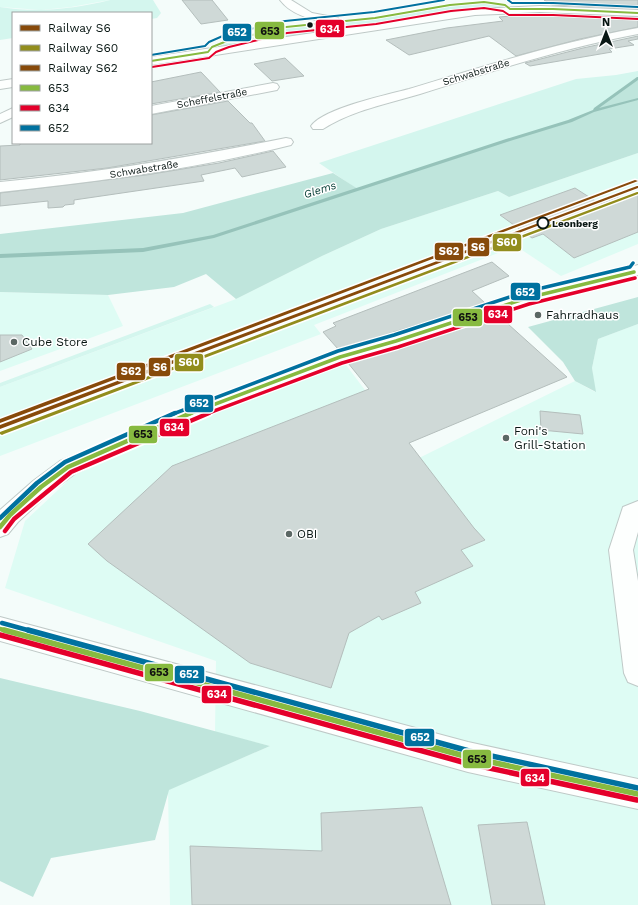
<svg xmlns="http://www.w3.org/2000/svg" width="638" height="905" font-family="'Work Sans',sans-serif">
<rect width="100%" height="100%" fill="#f4fcfa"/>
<g fill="#defcf4">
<polygon points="0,0 110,0 71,7 41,10 0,7"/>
<polygon points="638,153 638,244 561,276 516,246 314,325 321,334 0,456 0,387 236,299 322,256 381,229 498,191 509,197"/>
<polygon points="0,292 108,295 123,326 0,371"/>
<polygon points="638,324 638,905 170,905 168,790 270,746 215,732 216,661 5,588 25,521 73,476 189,414 340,357 417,459 575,381 595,392 592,368 598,339"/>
</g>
<g fill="#d4f6ee">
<path d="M110,0h43l8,13 -4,5 -6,1v-6h-138v25l-13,2v-33c37,6 74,2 110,-7z"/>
<polygon points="484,2 505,5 510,9 208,52 212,47 227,41 286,27 334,20 375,18 450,5"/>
<polygon points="638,71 638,78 635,80 593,111 570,121 507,140 357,189 319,163 576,79 616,75"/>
<polygon points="210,304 214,307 0,387 0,383"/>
</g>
<g fill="#bfe5dc">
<polygon points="638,78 638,153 509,197 498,191 381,229 322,256 236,299 206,274 174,287 108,295 0,292 0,234 183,213 333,173 358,189 508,140 570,121 593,111"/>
<polygon points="638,297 638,324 598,339 592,368 596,392 575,381 563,362 528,327"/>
<polygon points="0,678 140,711 270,746 169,790 155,840 51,858 33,897 0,881"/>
</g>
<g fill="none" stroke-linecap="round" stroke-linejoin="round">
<polygon fill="#96c3ba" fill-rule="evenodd" points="637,77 638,77 638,80 599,108 638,98 638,100 594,112 572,122 510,141 214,238 143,252 0,258 0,254 143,248 213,235 506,139 568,120 593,110 594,108"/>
</g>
<g fill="#cfd9d7" stroke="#b4bebc">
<polygon points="182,0 212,0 228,20 201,24"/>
<polygon points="544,0 638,0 638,8 552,5"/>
<polygon points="535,14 638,17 638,27 580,39 516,56 489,36 409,55 386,40 447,28 503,21 499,17"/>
<polygon points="638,36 638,39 628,41 634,45 609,49 612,52 530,66 525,63 583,48"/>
<polygon points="285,58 304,76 272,81 254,64"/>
<polygon points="201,72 220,92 151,104 151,82"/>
<polygon points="228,101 250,123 252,123 265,141 107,168 0,180 0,146 20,145 20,143 151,143 151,115"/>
<polygon points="273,151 286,167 242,177 235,168 201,175 204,181 74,200 74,204 65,205 63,207 48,208 48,201 0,206 0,193 146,175 219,163"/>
<polygon points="575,188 600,204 619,197 624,200 638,195 638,232 574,258 543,234 532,238 500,215"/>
<polygon points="492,262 509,276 472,291 486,304 338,349 323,332 336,326 333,323"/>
<polygon points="498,315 567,377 409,443 474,528 485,540 461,550 473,566 415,592 421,603 382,620 379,616 349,633 331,688 250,663 107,561 88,544 172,466 369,389 348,363 403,347"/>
<polygon points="0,335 22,335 32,349 0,362"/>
<polygon points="540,411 580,415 583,434 541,430"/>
<polygon points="422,807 451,905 192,905 190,846 322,851 321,813"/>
<polygon points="527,822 545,905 492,905 478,825"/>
</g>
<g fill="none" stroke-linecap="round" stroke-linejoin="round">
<g stroke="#bfc9c7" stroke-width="2">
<g id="minor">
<path d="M280,0h11l21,13 26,5 1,2 -5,3c-19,-2 -42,-7 -54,-23z"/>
<polygon points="540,6 638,10 638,16 540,12 475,15 151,65 151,57 475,9"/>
<path d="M638,28v6c-74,14 -146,37 -218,60 -33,10 -67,16 -97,35h-10l-2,-3c13,-18 76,-31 98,-37 76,-23 151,-47 229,-61z"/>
<polygon points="13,79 13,87 0,89 0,81"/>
<polygon points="273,83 277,84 279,87 277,90 151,114 151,106"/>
<polygon points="13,108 13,117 0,123 0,114"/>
<path d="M286,138l5,1 2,3 -2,3c-95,24 -194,37 -291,47v-10c96,-9 191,-25 286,-44z"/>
<polygon points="638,265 638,275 533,302 403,346 347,362 196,419 76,473 49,493 18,522 8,534 0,537 0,510 33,481 60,461 182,409 333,352 389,336 521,294"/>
<polygon points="638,501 638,532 633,550 638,581 638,686 628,682 624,673 609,550 623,507"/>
<polygon points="0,617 468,742 638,779 638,809 468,772 0,641"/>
</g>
</g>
<use href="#minor" fill="#fdfffe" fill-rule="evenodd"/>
<g stroke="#fff" stroke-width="3.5">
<polyline id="bus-1-far3" points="151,61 208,52 212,47 227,41 286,27 375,18 450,5 484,2 505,5 510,9 553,9 638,13"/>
</g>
<g stroke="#fff" stroke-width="6">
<polyline id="bus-1-far2" points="189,414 340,357 396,341 527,298 634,272"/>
</g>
<g stroke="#fff" stroke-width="8">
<g id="bus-1-far1">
<polyline points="0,527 10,515 41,487 68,467 191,413"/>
<polyline points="0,629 7,631"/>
</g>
</g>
<g stroke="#fff" stroke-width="8">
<polyline id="bus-1" points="4,630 468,757 638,794"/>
</g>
<g stroke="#fff" stroke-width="3.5">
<polyline id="bus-2-far3" points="152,67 209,58 216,52 229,47 287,33 376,24 451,11 484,8 503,11 509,15 553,15 638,19"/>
</g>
<g stroke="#fff" stroke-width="6">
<polyline id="bus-2-far2" points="206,414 342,363 398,347 529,304 635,278"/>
</g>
<g stroke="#fff" stroke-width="8">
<polyline id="bus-2-far1" points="5,531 14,519 71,472 209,413"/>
</g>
<g stroke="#fff" stroke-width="8">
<polyline id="bus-2" points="0,635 466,763 637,800"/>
</g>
<g stroke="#fff" stroke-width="3.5">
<g id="bus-3-far3">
<polyline points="508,0 512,3 553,3 638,7"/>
<polyline points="151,55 205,46 209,42 225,35 285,21 374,12 444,0"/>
</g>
</g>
<g stroke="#fff" stroke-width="6">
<polyline id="bus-3-far2" points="173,414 338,351 394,335 525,292 630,267 633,263"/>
</g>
<g stroke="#fff" stroke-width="8">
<g id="bus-3-far1">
<polyline points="0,518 37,483 65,462 175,413"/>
<polyline points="2,623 31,631"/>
</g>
</g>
<g stroke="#fff" stroke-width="8">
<polyline id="bus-3" points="28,630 469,751 638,788"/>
</g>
<use href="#bus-1-far3" stroke="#87ba40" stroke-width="2"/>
<use href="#bus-1-far2" stroke="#87ba40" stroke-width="3.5"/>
<use href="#bus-1-far1" stroke="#87ba40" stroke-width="4.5"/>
<use href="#bus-1" stroke="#87ba40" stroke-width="5.5"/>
<use href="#bus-2-far3" stroke="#e4002b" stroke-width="2"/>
<use href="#bus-2-far2" stroke="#e4002b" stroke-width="3.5"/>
<use href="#bus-2-far1" stroke="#e4002b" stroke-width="4.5"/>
<use href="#bus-2" stroke="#e4002b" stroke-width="5.5"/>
<use href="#bus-3-far3" stroke="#00719f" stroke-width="2"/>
<use href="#bus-3-far2" stroke="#00719f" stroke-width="3.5"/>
<use href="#bus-3-far1" stroke="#00719f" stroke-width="4.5"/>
<use href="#bus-3" stroke="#00719f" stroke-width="5.5"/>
<g stroke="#fff" stroke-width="3">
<polygon id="rail-1" points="637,186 638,186 638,188 0,429 0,425"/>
</g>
<g stroke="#fff" stroke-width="3">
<polygon id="rail-2" points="637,192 638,192 638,194 4,434 2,435 0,434 0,432"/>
</g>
<g stroke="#fff" stroke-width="3">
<polygon id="rail-3" points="635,180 638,181 0,423 0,419"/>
</g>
<use href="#rail-1" fill="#874a0a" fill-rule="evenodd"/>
<use href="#rail-2" fill="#928d1d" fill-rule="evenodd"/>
<use href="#rail-3" fill="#874a0a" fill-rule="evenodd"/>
</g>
<circle fill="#091714" stroke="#fff" stroke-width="1.5" cx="310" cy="25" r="3.5"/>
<circle fill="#fff" stroke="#091714" stroke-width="2" cx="543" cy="223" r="5.5"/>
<g fill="#5b6764" stroke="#fff" stroke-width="1.5">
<circle cx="538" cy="315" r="4"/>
<circle cx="14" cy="342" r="4"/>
<circle cx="506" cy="438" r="4"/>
<circle cx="289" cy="534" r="4"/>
</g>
<g text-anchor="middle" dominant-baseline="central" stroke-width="3" stroke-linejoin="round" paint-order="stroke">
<g font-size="10" fill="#091714" stroke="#fff">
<text transform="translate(476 72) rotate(-17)">Schwabstraße</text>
<text transform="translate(212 98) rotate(-11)">Scheffelstraße</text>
<text transform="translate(144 169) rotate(-9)">Schwabstraße</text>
</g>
<g font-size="10" font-weight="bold" fill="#091714" stroke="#fff" text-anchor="start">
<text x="552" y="223">Leonberg</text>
</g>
<g font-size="11" font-style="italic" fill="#003a31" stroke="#fff">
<text transform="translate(320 190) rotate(-18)">Glems</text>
</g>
<g font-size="12" fill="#091714" stroke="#fff" text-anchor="start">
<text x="546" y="315">Fahrradhaus</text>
<text x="22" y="342">Cube Store</text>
<text x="514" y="431">Foni's<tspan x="514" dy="14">Grill-Station</tspan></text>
<text x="297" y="534">OBI</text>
</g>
</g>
<g stroke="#fff" stroke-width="1.5">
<rect x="315" y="19" width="30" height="19" rx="4" fill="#e4002b"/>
<rect x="254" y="21" width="31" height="19" rx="4" fill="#87ba40"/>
<rect x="222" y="23" width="30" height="19" rx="4" fill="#00719f"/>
<rect x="492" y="233" width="30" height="19" rx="4" fill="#928d1d"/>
<rect x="467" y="237" width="23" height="20" rx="4" fill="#874a0a"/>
<rect x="434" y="242" width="30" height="19" rx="4" fill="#874a0a"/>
<rect x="510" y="282" width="31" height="19" rx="4" fill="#00719f"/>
<rect x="483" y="305" width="30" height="19" rx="4" fill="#e4002b"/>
<rect x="452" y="308" width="31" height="19" rx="4" fill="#87ba40"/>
<rect x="174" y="353" width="30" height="19" rx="4" fill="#928d1d"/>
<rect x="148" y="357" width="23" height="20" rx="4" fill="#874a0a"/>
<rect x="116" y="362" width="30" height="19" rx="4" fill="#874a0a"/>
<rect x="184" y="394" width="30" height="19" rx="4" fill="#00719f"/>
<rect x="159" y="418" width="31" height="19" rx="4" fill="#e4002b"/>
<rect x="128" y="425" width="30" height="19" rx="4" fill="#87ba40"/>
<rect x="144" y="663" width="30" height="19" rx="4" fill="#87ba40"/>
<rect x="174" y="665" width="31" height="19" rx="4" fill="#00719f"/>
<rect x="201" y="685" width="31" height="19" rx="4" fill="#e4002b"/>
<rect x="404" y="728" width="31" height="19" rx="4" fill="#00719f"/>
<rect x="462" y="749" width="30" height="20" rx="4" fill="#87ba40"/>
<rect x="520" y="768" width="30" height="19" rx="4" fill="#e4002b"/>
</g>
<g font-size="11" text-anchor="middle" font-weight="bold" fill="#fff">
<text x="330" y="33">634</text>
<text x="237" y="36">652</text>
<text x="507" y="246">S60</text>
<text x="478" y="251">S6</text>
<text x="449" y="255">S62</text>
<text x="525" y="296">652</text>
<text x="498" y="318">634</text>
<text x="189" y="366">S60</text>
<text x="160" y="371">S6</text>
<text x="131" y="375">S62</text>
<text x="199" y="407">652</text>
<text x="174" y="431">634</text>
<text x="189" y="678">652</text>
<text x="217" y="698">634</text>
<text x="420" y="741">652</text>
<text x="535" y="782">634</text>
</g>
<g font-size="11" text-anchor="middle" font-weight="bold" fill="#111">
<text x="270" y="35">653</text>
<text x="468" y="321">653</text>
<text x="143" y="438">653</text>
<text x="159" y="676">653</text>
<text x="477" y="763">653</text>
</g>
<rect x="12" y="12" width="140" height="132" fill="#ffffff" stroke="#9da2a1"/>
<rect x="20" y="25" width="20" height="6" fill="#874a0a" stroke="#9da2a1"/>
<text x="48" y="32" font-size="12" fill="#091714">Railway S6</text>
<rect x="20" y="45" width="20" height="6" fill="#928d1d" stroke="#9da2a1"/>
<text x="48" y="52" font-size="12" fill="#091714">Railway S60</text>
<rect x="20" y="65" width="20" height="6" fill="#874a0a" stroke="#9da2a1"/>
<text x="48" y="72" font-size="12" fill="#091714">Railway S62</text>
<rect x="20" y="85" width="20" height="6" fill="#87ba40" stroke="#9da2a1"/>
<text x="48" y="92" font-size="12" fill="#091714">653</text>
<rect x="20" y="105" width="20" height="6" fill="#e4002b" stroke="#9da2a1"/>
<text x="48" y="112" font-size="12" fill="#091714">634</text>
<rect x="20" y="125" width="20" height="6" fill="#00719f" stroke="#9da2a1"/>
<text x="48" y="132" font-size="12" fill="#091714">652</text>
<g transform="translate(606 32)" stroke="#ffffff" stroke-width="3" paint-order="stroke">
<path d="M0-3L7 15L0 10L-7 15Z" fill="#091714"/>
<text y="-6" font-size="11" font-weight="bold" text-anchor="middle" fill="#091714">N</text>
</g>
</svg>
